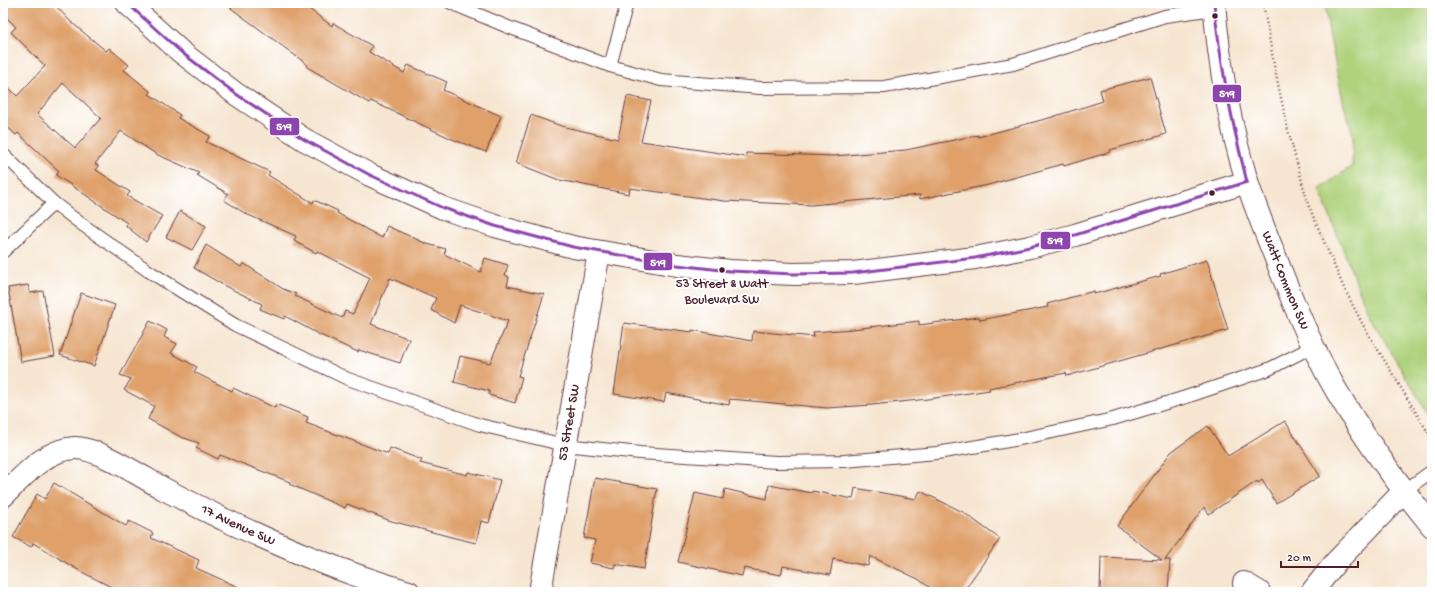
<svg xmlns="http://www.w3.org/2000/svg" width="1435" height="595" font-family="'Gochi Hand',sans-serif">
<rect width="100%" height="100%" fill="#fff"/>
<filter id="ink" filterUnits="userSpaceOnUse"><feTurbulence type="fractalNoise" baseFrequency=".025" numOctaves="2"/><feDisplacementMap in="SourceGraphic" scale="8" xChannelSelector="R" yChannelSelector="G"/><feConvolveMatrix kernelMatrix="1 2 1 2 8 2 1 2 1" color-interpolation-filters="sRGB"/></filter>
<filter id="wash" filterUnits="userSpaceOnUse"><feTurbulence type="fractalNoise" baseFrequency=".012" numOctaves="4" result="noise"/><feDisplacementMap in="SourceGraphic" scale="16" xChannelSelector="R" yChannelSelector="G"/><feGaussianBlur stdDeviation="0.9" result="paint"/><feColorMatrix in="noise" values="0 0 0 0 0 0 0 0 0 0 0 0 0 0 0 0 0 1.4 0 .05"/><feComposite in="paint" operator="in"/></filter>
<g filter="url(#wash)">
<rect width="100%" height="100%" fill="#f6e6d1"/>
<polygon fill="#afd27b" stroke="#7c7853" points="1325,3 1432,3 1432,411 1428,414 1369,315 1319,189 1352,166 1353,135 1343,101 1329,33"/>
<g id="blocks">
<g fill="#dfa06b" fill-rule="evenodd">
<path d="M3,3h50l18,19 35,29 3,-3 20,17 -5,5 27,22 -2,2 31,21 -2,3 32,18 -4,6 64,30 -2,3 45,28 1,-3 24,11 -1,2 45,25 5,-12 40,18 19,5 -2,5 37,18 4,-14 23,7 -3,10 4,2 -2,9 37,8 -26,82 4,1 -7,26 -26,-8v-4l-35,-9 6,-26 30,7 18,-42 -48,-16 -6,18 -23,-13 5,-12 -46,-20 -19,46 38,15 -9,24 -41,-13 -1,2 -38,-17 -35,-19 -1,3 -24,-10 2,-5 -37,-18 -31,-18 12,-23 35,22 2,-4 40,26 13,5 -1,2 47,22 3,-7 8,3 17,-36 -53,-27 -1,2 -22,-12 2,-5 -50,-22 -22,-14 4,-6 -31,-19 2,-2 -43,-19 -35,-23 -26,33 4,2 -3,4 34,22 -3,4 35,20 -16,26 -20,-16 1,-3 -71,-48 3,-4 -41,-38 -2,2 -13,-12v-41l14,14 28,-30 -34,-34 5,-5 -13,-13zM63,83l38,35 -26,30 -38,-34z"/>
<polygon points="224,3 301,3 332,26 333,23 372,46 369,52 404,73 408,65 447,82 443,90 501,116 486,152 452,139 371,101 369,103 307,67 308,65"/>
<polygon points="1150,77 1166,134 1110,150 1110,152 1064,166 1063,164 988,185 920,199 920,195 811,205 724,201 630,188 629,194 559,180 516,163 531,115 561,126 618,139 627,96 651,101 641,141 746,157 746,153 834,156 906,150 978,135 978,137 1049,118 1103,101 1100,90"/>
<polygon points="180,211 206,226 192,250 166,237"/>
<polygon points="1207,260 1228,330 1067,376 1066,373 989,388 990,390 928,399 872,405 827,408 730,399 729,405 666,393 664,402 614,394 624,323 692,332 692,330 752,341 753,331 814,337 813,332 853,329 919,321 919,325 979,317 980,320 1048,307 1047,304 1094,291 1094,294 1161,276 1160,274"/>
<polygon points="28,285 30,293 43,291 55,356 21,362 8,288"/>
<polygon points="81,293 115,305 94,366 60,355"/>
<polygon points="150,321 167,330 164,337 177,344 171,353 197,367 194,372 232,391 233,388 275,408 276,404 308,417 306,423 388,454 390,448 422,460 420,463 467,475 468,472 500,480 489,523 481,521 476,543 451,537 388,520 347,504 345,508 289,484 290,482 220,455 218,459 196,448 199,443 181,437 148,419 154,406 124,390 131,379 120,375"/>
<polygon points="1285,421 1320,476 1276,503 1262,480 1258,483 1257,481 1209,514 1204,507 1165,560 1170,560 1168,592 1100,592 1101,557 1162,560 1117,526 1171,452 1208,426 1228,456"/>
<polygon points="595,478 657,489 644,569 615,564 614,568 590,563 595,540 584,538"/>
<polygon points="54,483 126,526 129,521 153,533 151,538 199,560 196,568 249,592 121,592 80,571 33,543 31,547 13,537 37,494 45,499"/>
<polygon points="769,485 812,493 812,491 853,499 855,488 916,499 920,491 963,512 1000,539 963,592 936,592 918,579 870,556 868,566 833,559 830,575 783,566 781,575 744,568 742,576 678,562 695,493 723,499 725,489 767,499"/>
</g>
</g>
</g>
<g filter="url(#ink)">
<use href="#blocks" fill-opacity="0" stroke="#643d44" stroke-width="1"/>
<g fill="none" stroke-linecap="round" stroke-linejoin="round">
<g stroke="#643d44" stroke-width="14">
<g id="service">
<polyline points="451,3 508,27 610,66 661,80 760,88 884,87 1013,64 1165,16 1214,9"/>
<polyline points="610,66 627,3"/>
<polyline points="3,154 54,203 80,223 147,270 235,325 348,379 480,425 565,445 640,453 777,462 844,461 937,453 1020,439 1113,419 1186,397 1269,369 1314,346"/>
<polyline points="3,252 54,203"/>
<polyline points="1404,491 1432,471"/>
</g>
</g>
<g stroke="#643d44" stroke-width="24">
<g id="minor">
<path id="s1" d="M3,496c20,-19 41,-46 71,-48 23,-1 68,29 90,41 19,10 39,20 59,30 60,28 122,55 186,73"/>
<polyline points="1244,583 1259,592"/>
<path id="s2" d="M540,592l59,-340"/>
<polyline points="1312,592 1335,563 1404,491"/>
</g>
</g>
<g stroke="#643d44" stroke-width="24">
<g id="tertiary">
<polyline points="127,3 181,52 236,94 305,140 370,175 443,208 495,226 573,247 677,265 730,271 793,274 853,273 975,258 1030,247 1075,235 1247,182"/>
<path id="s3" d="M1214,3c5,60 15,120 33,178 9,30 22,59 33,88 16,41 34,83 56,121 28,48 61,93 96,136"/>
</g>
</g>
<polyline stroke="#643d44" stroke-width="2.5" stroke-dasharray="1 3" stroke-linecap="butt" points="1263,3 1275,70 1288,130 1308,204 1343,286 1363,325 1432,439"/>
<use href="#service" stroke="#fff" stroke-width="12"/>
<use href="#minor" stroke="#fff" stroke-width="22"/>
<use href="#tertiary" stroke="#fff" stroke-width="22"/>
<g stroke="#fff" stroke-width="6">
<g id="bus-1">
<polyline points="127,3 181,52 236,94 305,140 370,175 443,208 495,226 573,247 677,265 730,271 793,274 853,273 975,258 1030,247 1075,235 1247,182"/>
<path d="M1214,3c6,61 18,120 33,179"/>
</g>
</g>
<use href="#bus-1" stroke="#8e44ad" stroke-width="3"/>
</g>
</g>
<g fill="#4a1f2b" stroke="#fff" stroke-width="1.5">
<circle cx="1215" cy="16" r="3.5"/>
<circle cx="1212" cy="193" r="3.5"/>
<circle cx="722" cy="270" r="3.5"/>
</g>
<g text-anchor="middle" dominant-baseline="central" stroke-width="4" stroke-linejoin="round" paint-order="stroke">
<g font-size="13" fill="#4a1f2b" stroke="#fff">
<text x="722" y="284">53 Street &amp; Watt<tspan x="722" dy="16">Boulevard SW</tspan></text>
</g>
<g font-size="14" fill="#4a1f2b" stroke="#fff">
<text stroke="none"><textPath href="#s3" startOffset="288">Watt Common SW</textPath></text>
<text stroke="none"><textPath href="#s2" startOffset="172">53 Street SW</textPath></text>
<text stroke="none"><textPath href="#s1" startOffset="270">17 Avenue SW</textPath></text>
</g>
</g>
<g stroke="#fff" stroke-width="1.5">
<rect x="1212" y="84" width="30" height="19" rx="4" fill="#8e44ad"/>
<rect x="269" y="117" width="31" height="19" rx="4" fill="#8e44ad"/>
<rect x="1040" y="231" width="31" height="19" rx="4" fill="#8e44ad"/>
<rect x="643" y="252" width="30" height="19" rx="4" fill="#8e44ad"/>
</g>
<g font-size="11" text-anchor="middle" font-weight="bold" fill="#fff">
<text x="1227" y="97">519</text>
<text x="284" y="130">519</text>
<text x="1055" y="244">519</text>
<text x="658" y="266">519</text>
</g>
<rect width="1435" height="595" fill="none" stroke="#fff" stroke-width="16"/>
<path d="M1281 561v6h77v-6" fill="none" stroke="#4a1f2b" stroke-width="2"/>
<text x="1287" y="561" font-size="12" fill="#4a1f2b" stroke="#ffffff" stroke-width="3" paint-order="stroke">20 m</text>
</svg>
